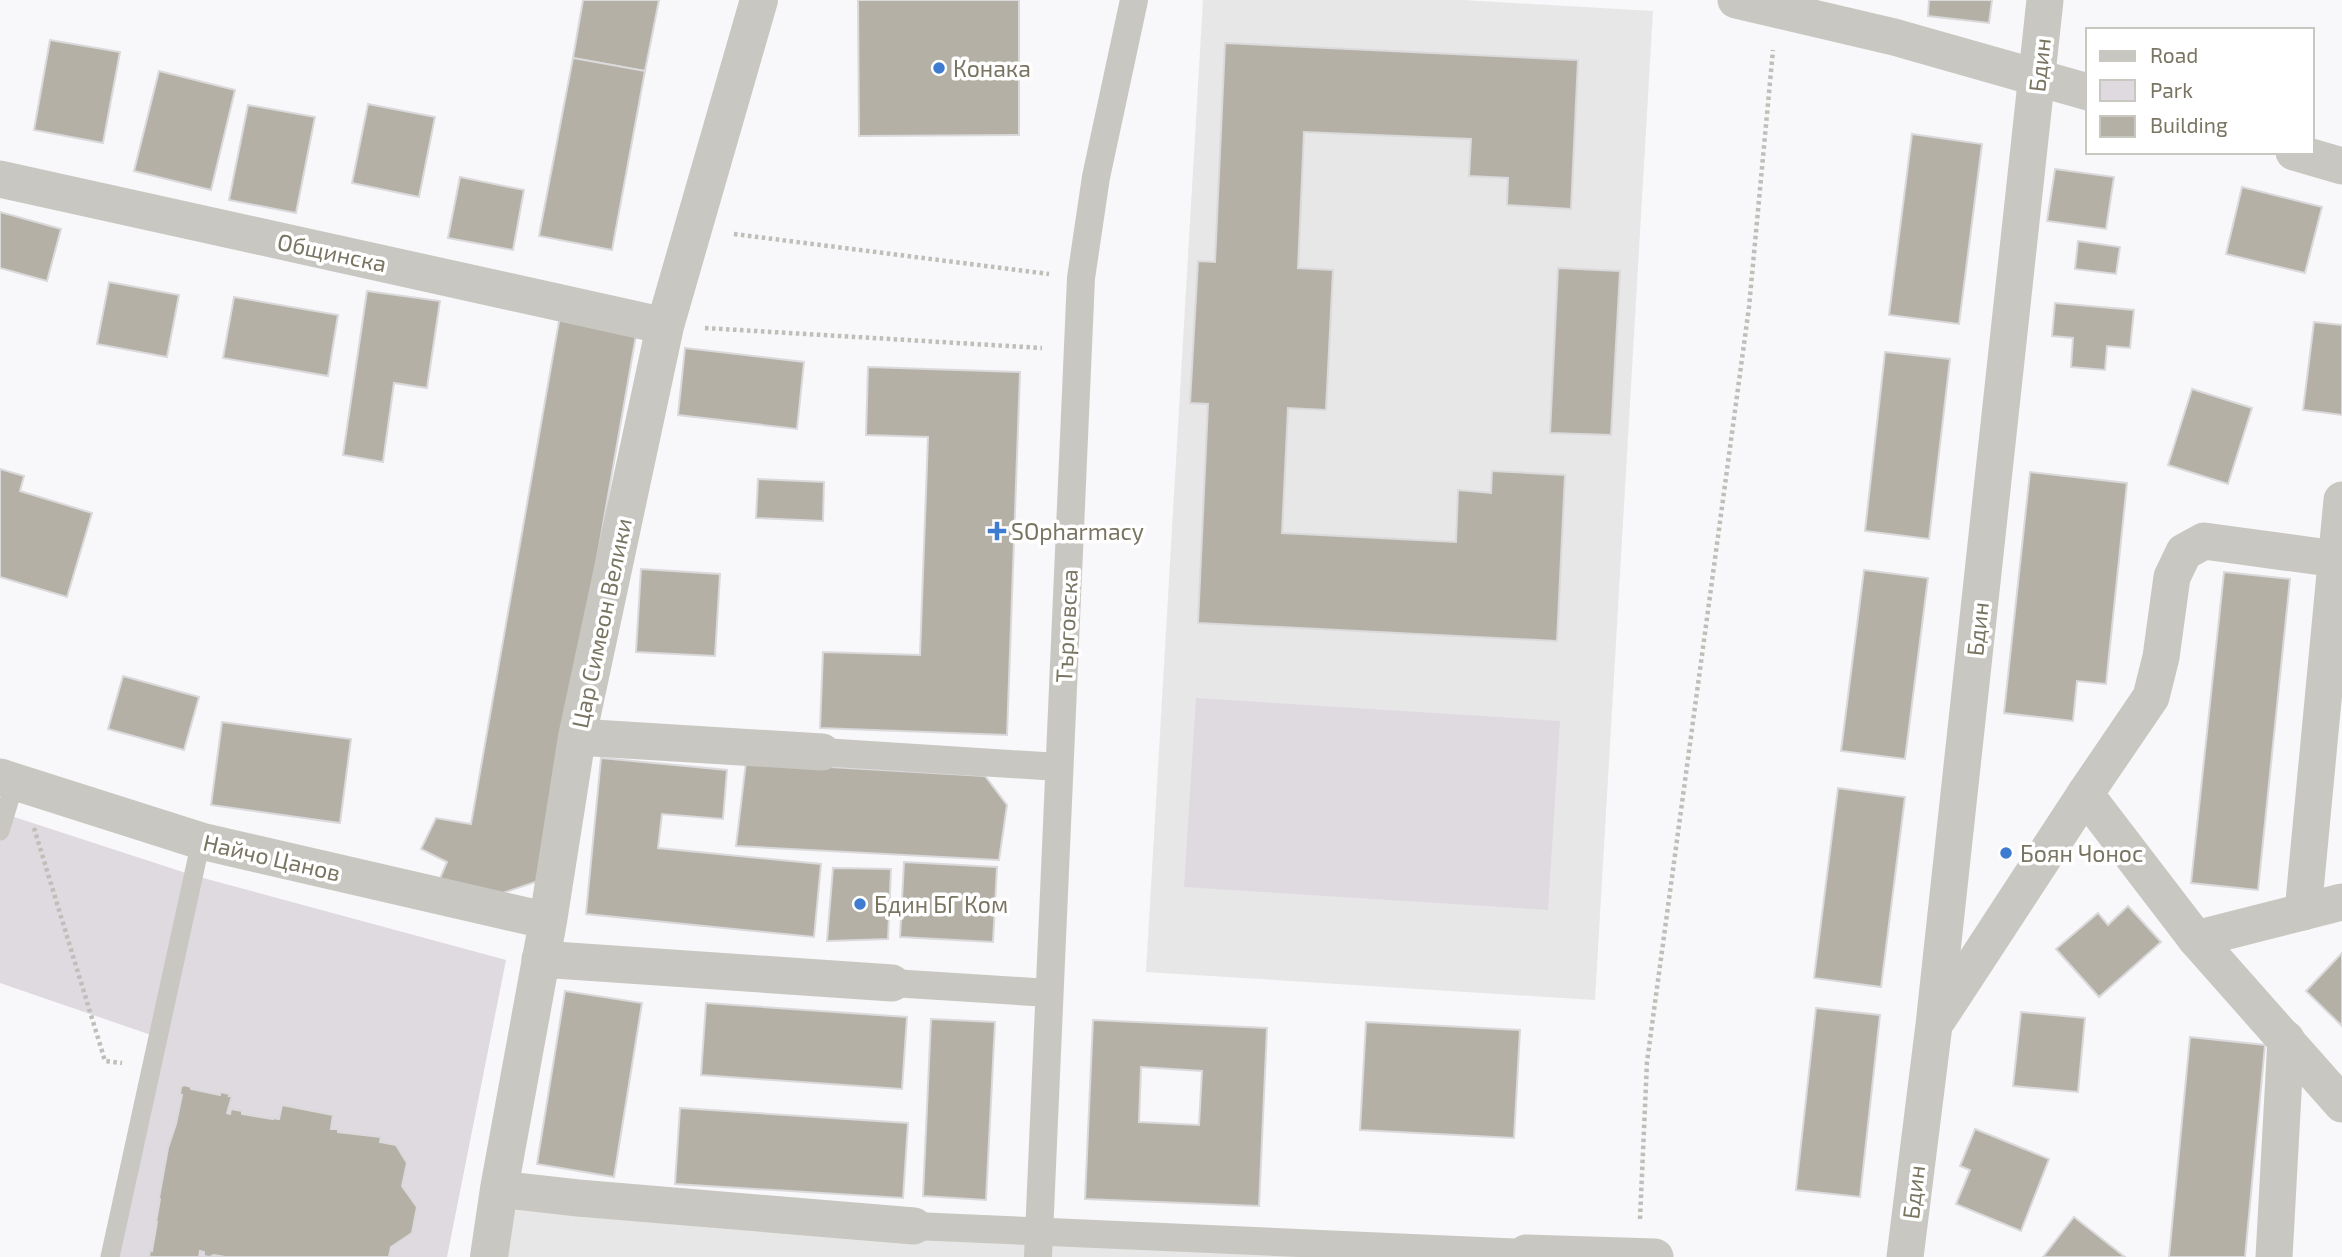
<svg xmlns="http://www.w3.org/2000/svg" width="2342" height="1257" font-family="'Exo 2',sans-serif">
<rect width="100%" height="100%" fill="#f8f7f9"/>
<g fill="#e8e7e7">
<polygon points="1203,0 1463,0 1653,11 1595,1000 1146,972"/>
<polygon points="499,1189 1526,1257 489,1257"/>
</g>
<g fill="#dfd9e0">
<polygon points="1196,698 1560,721 1548,910 1184,887"/>
<polygon points="5,814 192,875 506,960 447,1257 118,1257 157,1037 0,983 0,831"/>
</g>
<g fill="#b4b0a6" stroke="#dad9db" stroke-width="2" fill-rule="evenodd">
<polygon points="583,0 659,0 645,71 573,58"/>
<polygon points="858,0 1019,0 1019,135 859,136"/>
<polygon points="1929,0 1992,0 1989,23 1928,16"/>
<polygon points="50,40 120,52 103,143 34,130"/>
<polygon points="1225,43 1578,60 1571,209 1507,205 1508,178 1469,176 1471,139 1304,132 1298,268 1333,270 1326,410 1288,408 1282,533 1456,542 1458,490 1491,493 1492,471 1565,475 1557,641 1198,623 1208,404 1190,403 1198,261 1215,262"/>
<polygon points="573,58 645,71 612,250 539,236"/>
<polygon points="159,71 235,90 211,190 134,171"/>
<polygon points="368,104 435,117 419,197 352,183"/>
<polygon points="248,105 315,117 296,213 229,200"/>
<polygon points="1912,134 1982,144 1959,324 1889,315"/>
<polygon points="2055,169 2114,177 2106,229 2047,221"/>
<polygon points="460,177 524,190 513,250 448,238"/>
<polygon points="2242,187 2322,207 2305,273 2226,254"/>
<polygon points="0,212 61,229 47,281 0,268"/>
<polygon points="2078,241 2120,247 2116,274 2075,269"/>
<polygon points="1558,268 1620,271 1611,435 1550,433"/>
<polygon points="109,282 179,295 167,357 97,344"/>
<polygon points="367,291 440,301 427,388 394,383 383,462 343,455"/>
<polygon points="234,297 338,315 328,376 223,358"/>
<polygon points="2055,303 2134,310 2130,348 2107,346 2105,370 2071,367 2073,338 2052,336"/>
<polygon points="561,310 638,324 541,880 491,897 438,883 447,862 421,849 436,818 471,824"/>
<polygon points="2314,322 2342,325 2342,415 2303,410"/>
<polygon points="685,348 804,362 797,429 678,415"/>
<polygon points="1885,352 1950,359 1929,539 1865,531"/>
<polygon points="868,367 1020,372 1007,735 820,728 823,652 920,655 928,437 866,435"/>
<polygon points="2192,389 2252,408 2228,484 2168,465"/>
<polygon points="0,469 24,476 20,491 92,513 67,597 0,577"/>
<polygon points="2030,472 2127,483 2106,684 2077,681 2073,721 2004,713"/>
<polygon points="758,479 824,482 823,521 756,518"/>
<polygon points="641,569 720,574 715,656 636,652"/>
<polygon points="1864,570 1928,578 1905,759 1841,751"/>
<polygon points="2224,572 2290,579 2258,890 2191,883"/>
<polygon points="123,676 199,697 184,750 108,729"/>
<polygon points="222,722 351,739 340,823 211,805"/>
<polygon points="601,758 727,770 723,819 662,814 658,848 821,864 814,937 586,914"/>
<polygon points="746,762 985,776 1007,805 999,860 736,846"/>
<polygon points="1838,788 1905,797 1881,987 1814,978"/>
<polygon points="904,862 997,867 993,942 900,937"/>
<polygon points="833,868 891,869 888,939 827,941"/>
<polygon points="2128,906 2161,942 2099,997 2056,949 2098,913 2108,925"/>
<polygon points="2342,953 2342,1026 2306,991"/>
<polygon points="565,991 642,1003 614,1177 537,1164"/>
<polygon points="706,1003 907,1017 902,1089 701,1075"/>
<polygon points="1816,1008 1880,1015 1860,1197 1796,1190"/>
<polygon points="2021,1012 2085,1018 2078,1092 2013,1086"/>
<polygon points="931,1019 995,1022 986,1200 923,1196"/>
<path d="M1093,1020l174,8 -8,178 -174,-7zM1141,1067l61,4 -3,54 -60,-3z"/>
<polygon points="1366,1022 1520,1030 1514,1138 1360,1130"/>
<polygon points="2190,1037 2265,1045 2245,1257 2169,1257"/>
<polygon points="184,1085 191,1087 191,1089 220,1095 220,1092 230,1094 229,1096 232,1096 227,1113 230,1114 231,1109 242,1111 242,1114 273,1119 273,1118 279,1119 282,1105 333,1115 331,1129 338,1129 338,1132 381,1137 380,1142 396,1145 407,1163 402,1186 417,1207 412,1233 391,1247 389,1257 225,1257 214,1255 210,1257 204,1256 204,1252 200,1251 199,1257 149,1257 150,1250 152,1251 157,1222 156,1222 160,1199 159,1198 168,1148 176,1124 182,1095 180,1095 181,1087"/>
<polygon points="680,1108 908,1123 903,1198 675,1184"/>
<polygon points="1975,1129 2049,1159 2021,1231 1956,1204 1970,1170 1960,1166"/>
<polygon points="2074,1217 2125,1257 2043,1257"/>
</g>
<g fill="none" stroke-linecap="round" stroke-linejoin="round">
<g stroke="#bfbeb9" stroke-width="4.5" stroke-dasharray="3.5 3.5" stroke-linecap="butt">
<polyline points="734,234 1049,274"/>
<polyline points="705,328 1042,348"/>
<polyline points="34,828 105,1061 122,1063"/>
<polyline points="1640,1219 1647,1062 1749,307 1773,50"/>
</g>
<g stroke="#c8c7c1" stroke-width="19">
<polyline points="0,831 15,782"/>
<polyline points="110,1257 201,841"/>
</g>
<g stroke="#c8c7c1" stroke-width="28">
<polyline points="822,752 1059,767"/>
<polyline points="892,983 1049,993"/>
<polyline points="914,1226 1526,1253"/>
<polyline points="1038,1257 1081,278 1096,177 1134,0"/>
</g>
<g stroke="#c8c7c1" stroke-width="37">
<polyline points="1736,0 1894,37 2088,92"/>
<polyline points="2294,152 2342,166"/>
<polyline points="0,179 665,326"/>
<polyline points="577,737 822,752"/>
<polyline points="0,777 201,841 548,921"/>
<polyline points="2085,794 2151,697 2161,657 2172,577 2184,552 2204,541 2336,559"/>
<polyline points="2303,912 2342,500"/>
<polyline points="2196,939 2342,902"/>
<polyline points="540,959 892,983"/>
<polyline points="1938,1019 2085,794 2196,939 2342,1104"/>
<polyline points="499,1189 578,1198 914,1226"/>
<polyline points="1526,1253 1655,1257"/>
<polyline points="1905,1257 1934,1025 2045,0"/>
<polyline points="2274,1257 2286,1039"/>
</g>
<polyline stroke="#c8c7c1" stroke-width="38" points="489,1257 499,1189 548,921 577,737 665,326 759,0"/>
</g>
<g fill="#3e7cd2" stroke="#fff" stroke-width="2.5">
<circle cx="939" cy="68" r="7"/>
<path d="M993.5 520.5h7v7h7v7h-7v7h-7v-7h-7v-7h7z"/>
<circle cx="2006" cy="853" r="7"/>
<circle cx="860" cy="904" r="7"/>
</g>
<g text-anchor="middle" dominant-baseline="central" stroke-width="7" stroke-linejoin="round" paint-order="stroke">
<g font-size="23" fill="#797562" stroke="#fff">
<text transform="translate(2039 65) rotate(-84)">Бдин</text>
<text transform="translate(332 252) rotate(12)">Общинска</text>
<text transform="translate(601 623) rotate(-78)">Цар Симеон Велики</text>
<text transform="translate(1066 626) rotate(-87)">Търговска</text>
<text transform="translate(1977 629) rotate(-84)">Бдин</text>
<text transform="translate(272 857) rotate(13)">Найчо Цанов</text>
<text transform="translate(1913 1192) rotate(-83)">Бдин</text>
</g>
<g font-size="23" fill="#797562" stroke="#fff" text-anchor="start">
<text x="953" y="68">Конака</text>
<text x="1011" y="531">SOpharmacy</text>
<text x="2020" y="853">Боян Чонос</text>
<text x="874" y="904">Бдин БГ Ком</text>
</g>
</g>
<rect x="2086" y="28" width="228" height="126" fill="#ffffff" stroke="#c9c8c0" stroke-width="2"/>
<rect x="2100" y="51" width="35" height="10" fill="#c8c7c1" stroke="#c9c8c0" stroke-width="2"/>
<text x="2150" y="63" font-size="21" fill="#797562">Road</text>
<rect x="2100" y="80" width="35" height="21" fill="#dfd9e0" stroke="#c9c8c0" stroke-width="2"/>
<text x="2150" y="98" font-size="21" fill="#797562">Park</text>
<rect x="2100" y="116" width="35" height="21" fill="#b4b0a6" stroke="#c9c8c0" stroke-width="2"/>
<text x="2150" y="133" font-size="21" fill="#797562">Building</text>
</svg>
